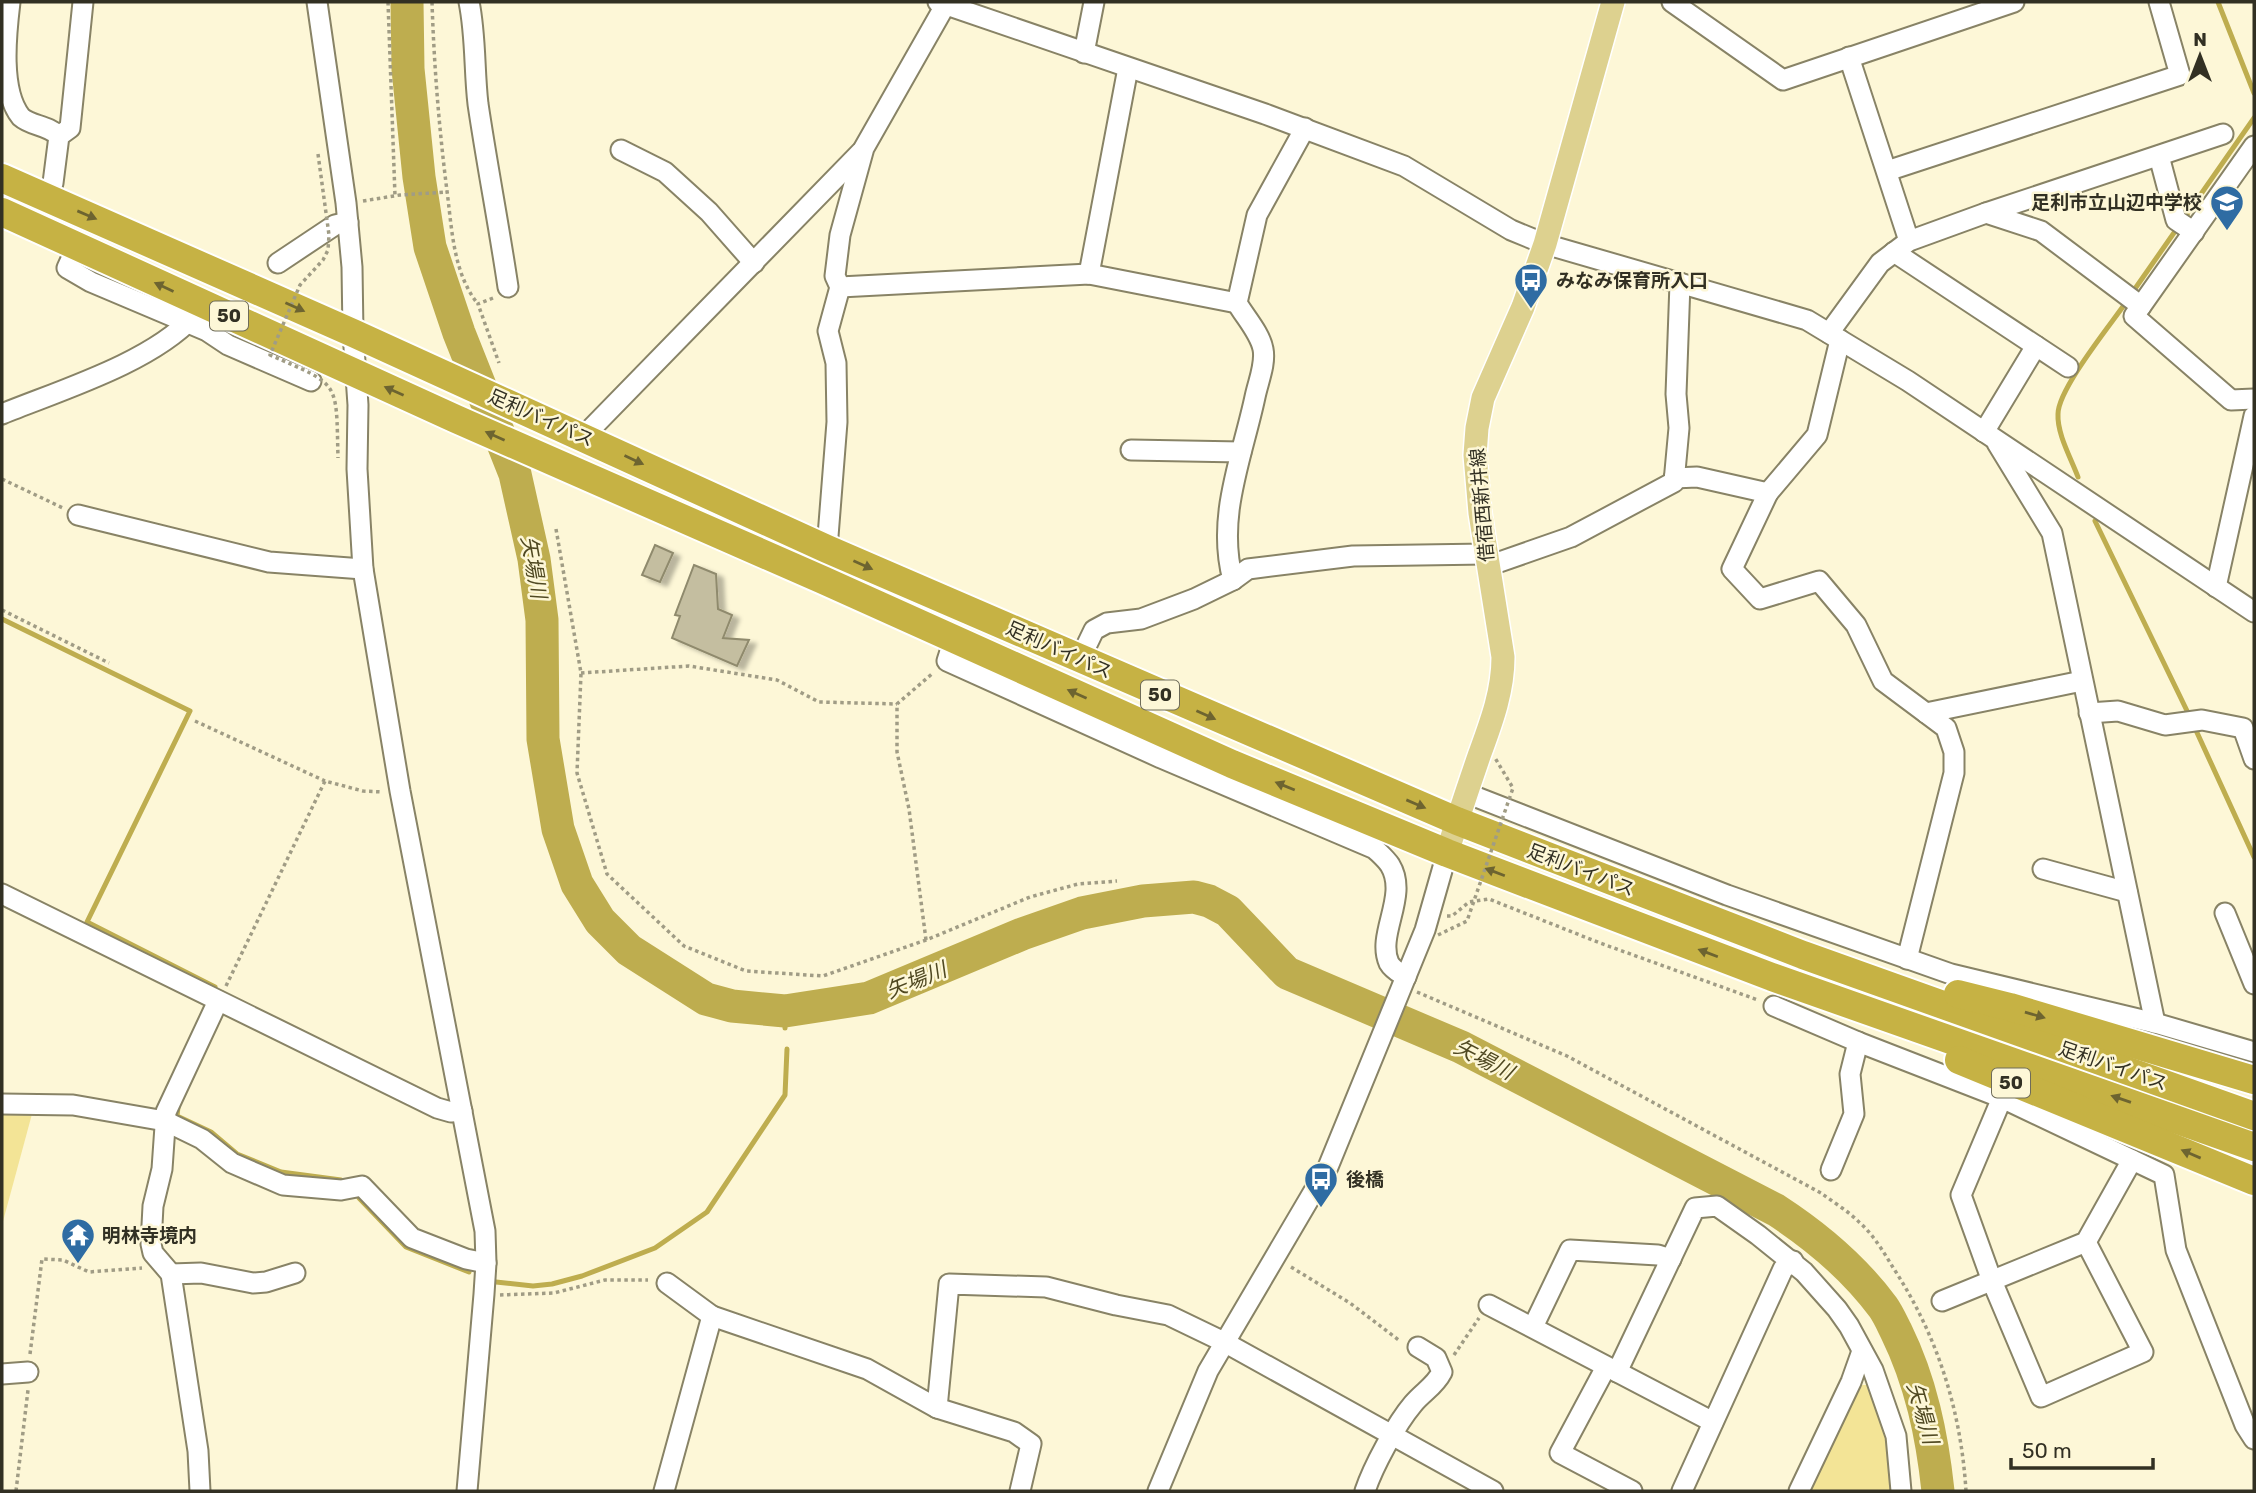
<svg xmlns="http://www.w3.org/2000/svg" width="2256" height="1493" font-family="Rubik,'Noto Sans JP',sans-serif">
<defs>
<filter id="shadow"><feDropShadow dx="7" dy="4" stdDeviation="2" flood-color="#0004"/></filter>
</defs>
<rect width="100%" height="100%" fill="#fdf7d7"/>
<g fill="#f3e496">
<polygon points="32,1114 2,1225 2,1115"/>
<polygon points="1858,1385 1873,1385 1890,1439 1894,1491 1809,1491"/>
</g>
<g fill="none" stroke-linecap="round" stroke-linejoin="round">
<g stroke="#bead4f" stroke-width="5">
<polyline points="2218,2 2254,93"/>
<polyline points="2132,293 2254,118"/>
<path d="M2078,477c-7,-19 -21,-43 -20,-63 0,-25 53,-90 69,-113"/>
<polyline points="2095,521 2190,717"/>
<polyline points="2,619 190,711 87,922 215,987"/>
<polyline points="2194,726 2254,857"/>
<polyline points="785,1028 785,1011"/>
<polyline points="178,1107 177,1116 211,1132 237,1154 281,1172 341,1180"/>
<polyline points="359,1198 406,1247 469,1272"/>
<polyline points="496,1282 533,1286 552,1284 582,1276 655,1248 707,1212 785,1095 787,1049"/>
</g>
<path stroke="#bead4f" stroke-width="33" d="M407,2l1,67 11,108 11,70 29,86 56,141 19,85 8,61 1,119 15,90 19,55 23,37 29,29 77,49 26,7 53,5 84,-13 153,-64 60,-21 61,-12 51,-4 15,4 19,10 59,62 174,74 315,163c40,26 78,58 107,97 5,7 9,16 13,24 25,51 36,104 42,160"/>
</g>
<g fill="#c4bea0" stroke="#8f8a6d" stroke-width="2" filter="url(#shadow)">
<polygon points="655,545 673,553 660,582 642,575"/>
<polygon points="694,565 716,574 718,609 732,615 723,638 749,640 737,666 672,638 680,616 675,615"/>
</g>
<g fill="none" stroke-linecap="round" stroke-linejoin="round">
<g stroke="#888366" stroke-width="23">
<g id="minor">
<path d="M10,2c-4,33 -10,89 11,115 10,9 27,8 38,19"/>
<polyline points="317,2 346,203 352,267 353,333 358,405 357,469 363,569 400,791 485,1231 486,1263 484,1294 467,1491"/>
<path d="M469,2c7,34 5,68 9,102 9,61 21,122 30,183"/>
<polyline points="938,2 1265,114 1404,166 1511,230 1545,244 1807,320 1908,381 2254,612"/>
<polyline points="1672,2 1783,80 2014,2"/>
<polyline points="1084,53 1094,2"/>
<polyline points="1849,57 1909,241"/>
<polyline points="2254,146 2134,316 2231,400 2254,399"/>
<polyline points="621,150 665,172 709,212 754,263"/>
<polyline points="2159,156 2176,220 2194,232"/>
<polyline points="1887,171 2180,75 2159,2"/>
<polyline points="48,198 53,183 59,136 70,128 83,2"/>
<polyline points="1986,213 2041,231 2141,306"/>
<polyline points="77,246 67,268 91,282 207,331 228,345 311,381"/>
<polyline points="1894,252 2068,367"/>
<polyline points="278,263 335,225 348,222"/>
<polyline points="1089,274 1128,68"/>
<polyline points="840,287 1089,274 1237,303"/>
<polyline points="1829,333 1880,263 1909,241 1986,213 2223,134"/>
<path d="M2,414c59,-24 148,-51 191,-97"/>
<polyline points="1984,432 2036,346"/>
<polyline points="583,437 861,152"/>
<polyline points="1997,443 2052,533 2155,1023"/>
<polyline points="1131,450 1241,452"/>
<polyline points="1674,478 1697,477 1768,493 1732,569 1760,599 1819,581 1856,625 1883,681 1946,728 1954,752 1954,773 1907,959"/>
<polyline points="1768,493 1817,435 1840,340"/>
<polyline points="78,515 269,562 363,569"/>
<polyline points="827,549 837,422 836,363 828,331 840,287 835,276 840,235 864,148 947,2"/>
<polyline points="1488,566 1571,537 1674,482 1679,428 1676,394 1680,283"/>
<path d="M1233,580c-17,-63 9,-122 22,-183 3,-15 11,-33 8,-48 -3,-16 -18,-32 -26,-46l20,-88 48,-87"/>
<polyline points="2216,587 2254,416"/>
<path d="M954,639l-7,22 214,97 214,91c5,5 11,10 15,16 19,31 -14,69 -1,98 4,7 11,10 17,14"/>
<polyline points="1080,659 1094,630 1107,623 1141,619 1194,599 1233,580 1248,569 1353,556 1486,554"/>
<polyline points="1926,713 2082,681"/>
<polyline points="2089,713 2118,711 2165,725 2202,720 2243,728 2254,759"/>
<polyline points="1466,793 1727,895 1951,974 2155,1023 2254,1052"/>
<polyline points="2043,869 2127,892"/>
<polyline points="2,894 437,1108 451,1112 462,1111"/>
<polyline points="2225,913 2254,984"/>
<polyline points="1774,1006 1858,1042 2002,1098 2164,1175 2176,1250 2245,1425 2254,1439"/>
<polyline points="2007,1086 1961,1195 1992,1281 2041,1397 2143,1352 2086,1242"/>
<polyline points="2,1104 73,1105 165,1121 202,1139 232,1163 283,1185 341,1190 362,1186 412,1238 466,1259 486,1263"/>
<polyline points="1831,1170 1854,1114 1850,1074 1858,1042"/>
<polyline points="171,1274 201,1273 253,1283 266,1282 295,1273"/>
<polyline points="1942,1301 2086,1242 2132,1160"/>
<polyline points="1489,1305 1713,1422"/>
<polyline points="712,1316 867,1369 937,1408 1014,1432 1031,1444 1020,1491"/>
<polyline points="1533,1327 1570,1250 1658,1255 1671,1259"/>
<polyline points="1606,1367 1560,1453 1632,1491"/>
<polyline points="1617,1372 1695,1208 1717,1206 1758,1235 1804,1272 1837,1309 1849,1326 1873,1370 1896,1436 1901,1491"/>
<polyline points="2,1374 28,1372"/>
<polyline points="937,1408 949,1284 1046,1287 1116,1305 1168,1315 1224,1342 1493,1491"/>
<polyline points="200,1491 198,1451 171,1274 153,1253 151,1244 153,1206 162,1169 166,1112 218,1001"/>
<polyline points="664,1491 712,1316 667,1283"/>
<polyline points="1158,1491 1208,1371 1328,1167 1425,930 1447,853"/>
<path d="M1365,1491c8,-24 31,-67 48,-87 10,-12 22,-18 29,-32l-6,-14 -18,-11"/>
<polyline points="1682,1491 1783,1269 1793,1261"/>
<polyline points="1799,1491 1851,1382 1862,1351"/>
</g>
</g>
<g stroke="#fff" stroke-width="26">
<path id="major" d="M1447,853c10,-32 21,-65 32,-97 12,-33 24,-64 24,-99l-23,-144 -5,-58 2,-27 6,-30 40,-91 22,-63 68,-242"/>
</g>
<g stroke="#fff" stroke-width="32">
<g id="highway">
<polyline points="2,178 353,333 827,549 1457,821 1803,955 2254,1116"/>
<polyline points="2,212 456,419 823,580 1232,764 1447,853 1772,977 2254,1147"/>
<polyline points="1958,994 2010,1007 2254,1080"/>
<polyline points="1959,1060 2254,1181"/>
</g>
</g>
<g stroke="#a09c85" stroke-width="3.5" stroke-dasharray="3.5 3.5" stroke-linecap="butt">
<polyline points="388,2 395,196"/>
<path d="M432,2c2,63 7,126 15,189 5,38 6,82 31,113"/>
<polyline points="363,201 400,195 447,192"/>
<polyline points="493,298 478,304 499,363"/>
<polyline points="2,479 63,508"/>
<polyline points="556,529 581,673 577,773 607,874 684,946 746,971 823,976 926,940 1030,897 1078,884 1117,881"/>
<polyline points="2,610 109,663"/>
<polyline points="581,673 689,666 777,680 819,702 897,704"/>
<polyline points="195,721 325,781"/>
<polyline points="1447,916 1452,916 1469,902 1489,899 1600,943 1758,1000"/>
<polyline points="926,940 909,809 897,752 897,704 933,673"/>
<polyline points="226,986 325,781 363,791 383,792"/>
<path d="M1417,992l150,64 254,137c12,9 27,18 38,29 15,13 25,31 35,47 44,68 67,142 72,222"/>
<polyline points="1291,1267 1350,1303 1400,1341"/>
<polyline points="500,1295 554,1293 605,1280 648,1280"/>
<polyline points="30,1354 42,1259 63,1260 89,1272 142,1268"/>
<polyline points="1454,1355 1479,1318"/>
<polyline points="16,1491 28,1390"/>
</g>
<use href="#minor" stroke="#fff" stroke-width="19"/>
<use href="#major" stroke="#ddd18f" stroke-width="23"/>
<use href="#highway" stroke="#c6b244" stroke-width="28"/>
<g stroke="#a09c85" stroke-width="3.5" stroke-dasharray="3.5 3.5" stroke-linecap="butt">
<path d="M318,154l11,81 -1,15 -5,10 -23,25 -30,70c71,31 66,25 68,103"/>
<polyline points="1438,935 1467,921 1513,788 1495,758"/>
</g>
</g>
<defs><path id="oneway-solid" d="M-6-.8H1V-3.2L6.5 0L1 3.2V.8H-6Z" transform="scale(1.75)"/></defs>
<g fill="#6d6430">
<use href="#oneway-solid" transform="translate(87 215) rotate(23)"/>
<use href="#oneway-solid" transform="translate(164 287) rotate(-155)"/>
<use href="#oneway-solid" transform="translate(295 307) rotate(24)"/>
<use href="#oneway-solid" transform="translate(394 391) rotate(-156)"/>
<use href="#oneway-solid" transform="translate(495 436) rotate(-156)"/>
<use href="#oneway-solid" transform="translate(634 460) rotate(25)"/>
<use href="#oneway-solid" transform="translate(863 565) rotate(24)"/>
<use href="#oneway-solid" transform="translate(1077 694) rotate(-156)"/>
<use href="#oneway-solid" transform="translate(1206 715) rotate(24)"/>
<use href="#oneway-solid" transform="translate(1285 786) rotate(-158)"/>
<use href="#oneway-solid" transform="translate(1416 804) rotate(23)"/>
<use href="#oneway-solid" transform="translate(1495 872) rotate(-159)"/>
<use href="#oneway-solid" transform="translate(1708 953) rotate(-159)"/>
<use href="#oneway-solid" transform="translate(2035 1015) rotate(16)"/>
<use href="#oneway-solid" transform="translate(2121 1099) rotate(-161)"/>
<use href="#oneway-solid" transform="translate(2191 1154) rotate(-157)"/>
</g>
<defs>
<g id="school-pin" transform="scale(1.75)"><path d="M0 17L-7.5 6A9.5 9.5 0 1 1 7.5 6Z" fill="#2f6ca3" stroke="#fdf7d7"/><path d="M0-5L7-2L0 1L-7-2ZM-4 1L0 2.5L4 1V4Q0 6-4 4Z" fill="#fff"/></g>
<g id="bus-pin" transform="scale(1.75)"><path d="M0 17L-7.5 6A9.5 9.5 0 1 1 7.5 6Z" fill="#2f6ca3" stroke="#fdf7d7"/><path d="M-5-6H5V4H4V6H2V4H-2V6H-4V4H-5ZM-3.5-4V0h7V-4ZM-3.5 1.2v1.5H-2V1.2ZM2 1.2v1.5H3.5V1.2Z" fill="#fff"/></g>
<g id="temple-pin" transform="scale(1.75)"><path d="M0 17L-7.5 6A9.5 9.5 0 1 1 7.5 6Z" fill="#2f6ca3" stroke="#fdf7d7"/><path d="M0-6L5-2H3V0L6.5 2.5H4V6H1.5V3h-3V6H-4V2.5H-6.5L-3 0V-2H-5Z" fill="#fff"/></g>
</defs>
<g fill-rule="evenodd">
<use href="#school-pin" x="2227" y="202"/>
<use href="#bus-pin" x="1531" y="280"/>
<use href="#bus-pin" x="1321" y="1179"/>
<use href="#temple-pin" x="78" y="1235"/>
</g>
<g text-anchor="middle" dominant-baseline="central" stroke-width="5" stroke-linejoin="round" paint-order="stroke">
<g fill="#fdf7d7" stroke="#6f6c59" stroke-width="2">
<rect x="210" y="301.5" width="38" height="29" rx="5"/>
<rect x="1141" y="680.5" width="38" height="29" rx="5"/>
<rect x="1992" y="1068.5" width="38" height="29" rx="5"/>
</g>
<g font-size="18" font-weight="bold" fill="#323023">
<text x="229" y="316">50</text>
<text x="1160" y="695">50</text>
<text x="2011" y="1083">50</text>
</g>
<g font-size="19" font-weight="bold" fill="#323023" stroke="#fdf7d7" text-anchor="start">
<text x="2202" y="202" text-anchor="end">足利市立山辺中学校</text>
<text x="1556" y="280">みなみ保育所入口</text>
<text x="1346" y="1179">後橋</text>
<text x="102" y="1235">明林寺境内</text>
</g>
<g font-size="19" fill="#323023" stroke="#fdf7d7">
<text transform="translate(541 418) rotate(24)">足利バイパス</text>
<text transform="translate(1482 505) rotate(-95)">借宿西新井線</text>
<text transform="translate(1059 650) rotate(24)">足利バイパス</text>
<text transform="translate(1581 870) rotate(21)">足利バイパス</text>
<text transform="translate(2113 1066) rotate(19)">足利バイパス</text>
</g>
<g font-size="21" font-style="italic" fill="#504922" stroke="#fdf7d7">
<text transform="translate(534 567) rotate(80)">矢場川</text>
<text transform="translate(916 980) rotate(-22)">矢場川</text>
<text transform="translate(1484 1059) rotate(27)">矢場川</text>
<text transform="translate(1923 1413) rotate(74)">矢場川</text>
</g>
</g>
<rect width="2256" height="1493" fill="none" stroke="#323023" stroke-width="7"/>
<g transform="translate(2200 56)" stroke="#fdf7d7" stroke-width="5" paint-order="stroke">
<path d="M0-5L12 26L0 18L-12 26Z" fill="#323023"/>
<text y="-10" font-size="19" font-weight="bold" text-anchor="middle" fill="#323023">N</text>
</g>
<path d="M2011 1458v10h142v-10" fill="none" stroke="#323023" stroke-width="3.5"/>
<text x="2022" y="1458" font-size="21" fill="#323023" stroke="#fdf7d7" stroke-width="5" paint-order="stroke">50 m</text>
</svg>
